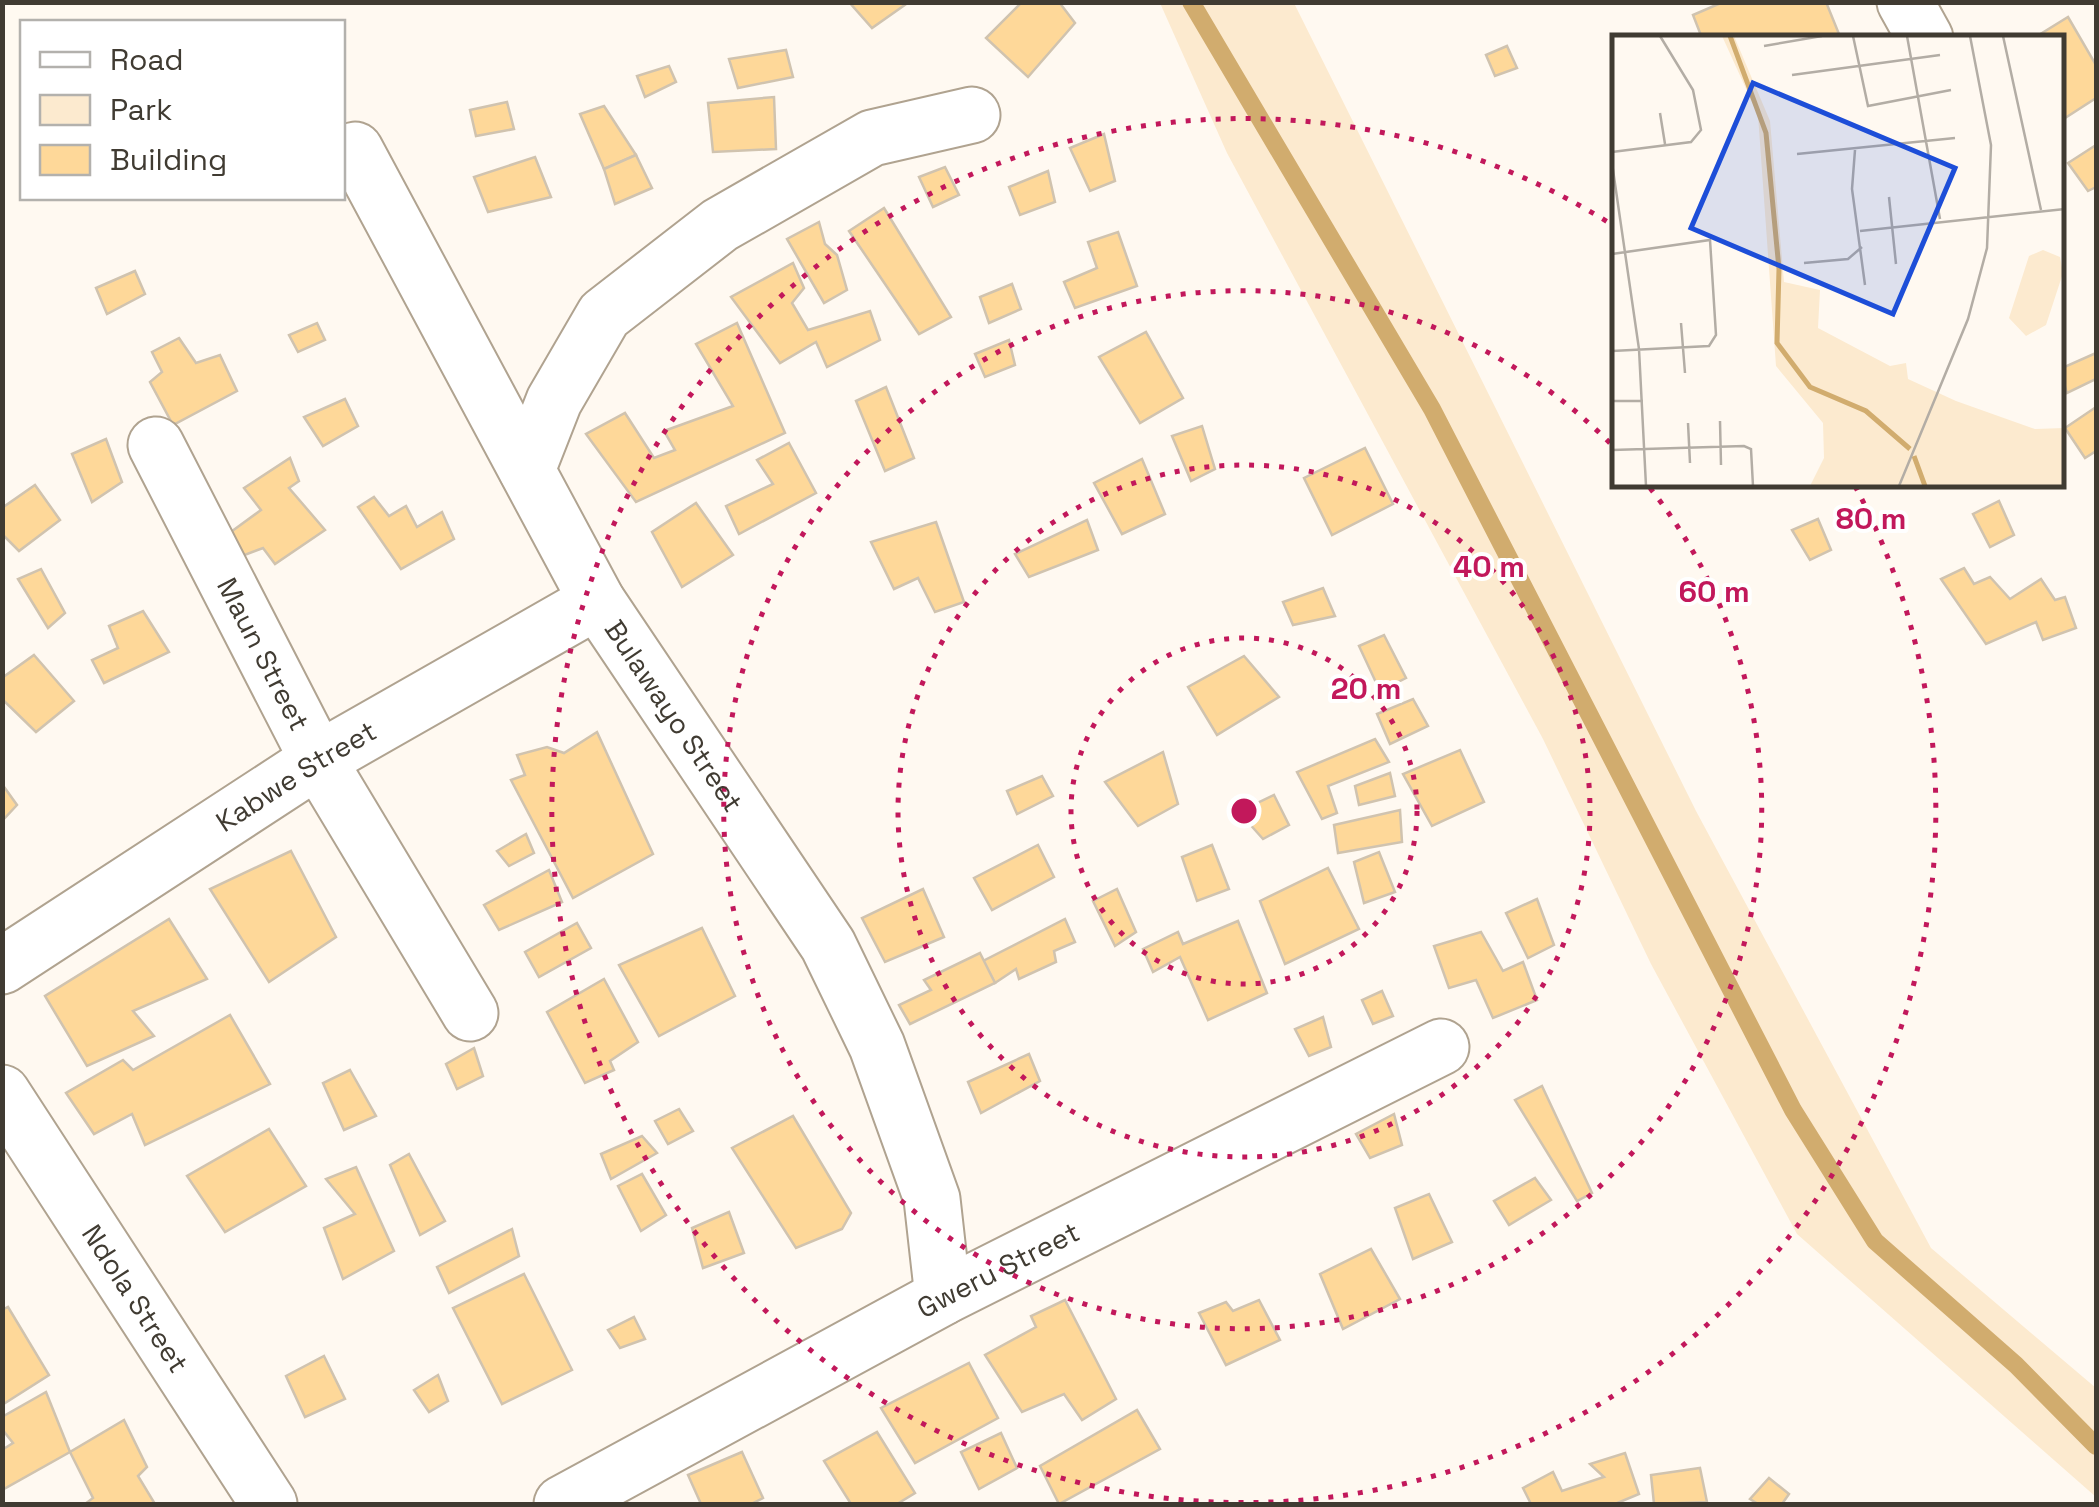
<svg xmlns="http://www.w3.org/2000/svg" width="2099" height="1507" font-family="'Space Grotesk',sans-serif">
<rect width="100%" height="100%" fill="#fff9f1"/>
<polygon fill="#fceacf" points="1160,3 1294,3 1696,811 1931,1248 2096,1388 2096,1497 1797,1234 1651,964 1543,739 1227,153"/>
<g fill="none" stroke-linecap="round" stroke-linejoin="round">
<polyline stroke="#d1ac6e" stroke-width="18" points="1191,2 1432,409 1793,1110 1875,1241 2016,1365 2096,1446"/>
</g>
<g fill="#fed899" stroke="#d0c3af" stroke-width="2.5">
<polygon points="849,2 909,2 872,28"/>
<polygon points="1022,2 1059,2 1075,23 1028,77 986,38"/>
<polygon points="1723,2 1826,2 1839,34 1830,38 1702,38 1693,15"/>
<polygon points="2068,17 2096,65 2096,98 2062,120 2062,38 2034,38"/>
<polygon points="1507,46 1517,68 1495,76 1486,55"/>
<polygon points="786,50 793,77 738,88 729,59"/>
<polygon points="669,66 676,82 645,97 637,76"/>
<polygon points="774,97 776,149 713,152 708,103"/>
<polygon points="507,102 514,129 476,136 470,110"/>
<polygon points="604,106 636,155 604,169 580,114"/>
<polygon points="1104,134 1115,181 1090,191 1070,148"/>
<polygon points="2096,145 2096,187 2088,191 2068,163"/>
<polygon points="636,155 652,188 615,204 604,169"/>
<polygon points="535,157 551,197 488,212 474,177"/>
<polygon points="945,167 959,195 933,207 919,177"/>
<polygon points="1048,171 1055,202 1020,215 1009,187"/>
<polygon points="884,208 951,317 919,334 849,231"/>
<polygon points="819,222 825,244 837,255 847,290 824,303 787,239"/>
<polygon points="1118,232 1137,286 1075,308 1064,282 1097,268 1088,242"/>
<polygon points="793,263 804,288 792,303 808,330 870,311 880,340 827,367 816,342 780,363 731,297"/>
<polygon points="135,271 145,294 107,314 96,288"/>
<polygon points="1012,284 1021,309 989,323 980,297"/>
<polygon points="317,323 325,340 298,352 289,335"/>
<polygon points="737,323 785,433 636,502 586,434 625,413 654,458 675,450 664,431 733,406 696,344"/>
<polygon points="1146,332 1183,398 1140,423 1099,357"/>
<polygon points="179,338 196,363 220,355 237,391 173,425 150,382 162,372 152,352"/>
<polygon points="1009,340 1015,365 985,377 975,354"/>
<polygon points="2096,353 2096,379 2067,393 2062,377 2062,368"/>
<polygon points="886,387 914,458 885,471 856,401"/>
<polygon points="345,399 358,426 323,446 304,417"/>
<polygon points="2096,407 2096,451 2085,458 2065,428"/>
<polygon points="1202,426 1215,469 1191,481 1172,436"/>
<polygon points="106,439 122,482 92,502 72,454"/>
<polygon points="789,443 816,493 739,534 726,506 773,484 757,460"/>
<polygon points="1365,448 1393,504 1332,535 1304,478"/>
<polygon points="290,458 299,481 289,488 325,530 275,564 263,548 242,556 228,534 261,510 244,488"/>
<polygon points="1142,459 1165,514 1122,534 1094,483"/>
<polygon points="35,485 60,520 19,551 2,534 2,508"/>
<polygon points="374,497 389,516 406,506 417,527 442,512 454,539 401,569 358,507"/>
<polygon points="1999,501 2014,535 1990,547 1973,514"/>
<polygon points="696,503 733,555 682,587 652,532"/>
<polygon points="1818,519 1831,550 1810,560 1792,530"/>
<polygon points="1087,520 1098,550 1029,577 1015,554"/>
<polygon points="936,522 964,602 935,612 918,578 894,589 871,542"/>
<polygon points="1964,568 1974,584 1990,577 2010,599 2041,579 2055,600 2065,597 2076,628 2043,640 2036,622 1986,644 1941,579"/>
<polygon points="41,569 65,613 48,628 18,579"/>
<polygon points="1323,588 1335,616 1293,625 1283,602"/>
<polygon points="143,611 169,652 104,683 92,660 118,648 109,626"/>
<polygon points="1384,635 1406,678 1380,691 1359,646"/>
<polygon points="34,655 74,701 36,732 2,699 2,678"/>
<polygon points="1244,656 1279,697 1217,735 1188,687"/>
<polygon points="1413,699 1428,726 1390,744 1377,714"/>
<polygon points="597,732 653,854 573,898 511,780 525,775 517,755 547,747 564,753"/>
<polygon points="1375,739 1389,762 1328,786 1337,813 1322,819 1297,772"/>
<polygon points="1460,750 1484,802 1432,826 1403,774"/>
<polygon points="1163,752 1178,804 1138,826 1105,782"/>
<polygon points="1390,773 1395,796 1359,805 1355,786"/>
<polygon points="1042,776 1053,796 1017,814 1007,791"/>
<polygon points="2,784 17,805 2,821"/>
<polygon points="1274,795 1289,825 1263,839 1239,812"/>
<polygon points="1400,810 1402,842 1338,853 1334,825"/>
<polygon points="526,834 534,853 509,866 497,851"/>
<polygon points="1038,845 1054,877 992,910 974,878"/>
<polygon points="1212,845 1229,889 1197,901 1182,857"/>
<polygon points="291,851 336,937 269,982 210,889"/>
<polygon points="1379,852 1395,892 1364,903 1354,862"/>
<polygon points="1328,868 1359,929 1285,964 1260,901"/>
<polygon points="549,870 562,902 499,930 484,905"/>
<polygon points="923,889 944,937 885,962 862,918"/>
<polygon points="1117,889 1136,932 1115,946 1093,901"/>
<polygon points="1537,899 1554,945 1528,958 1506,913"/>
<polygon points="169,919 207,979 133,1011 154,1036 87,1066 45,996"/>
<polygon points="1065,919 1075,942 1054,951 1056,962 1019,979 1016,969 995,983 983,961"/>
<polygon points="1238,921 1267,993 1208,1020 1180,957 1153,972 1143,949 1178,932 1183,944"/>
<polygon points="577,923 591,948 539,977 525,952"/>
<polygon points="702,928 735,996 659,1036 619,965"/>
<polygon points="1481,932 1503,971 1523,962 1537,1000 1493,1018 1476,980 1449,988 1434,946"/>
<polygon points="980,953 995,983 910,1024 899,1005 931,990 924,980"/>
<polygon points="604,979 638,1042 610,1061 614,1070 585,1083 547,1012"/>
<polygon points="1382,991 1393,1016 1373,1024 1362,1000"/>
<polygon points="230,1015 270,1084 145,1145 132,1114 94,1134 66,1093 123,1060 133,1070"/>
<polygon points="1323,1017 1331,1047 1309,1056 1295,1029"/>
<polygon points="474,1048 483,1076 457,1089 446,1064"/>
<polygon points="1029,1054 1040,1081 981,1113 968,1082"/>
<polygon points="350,1070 376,1116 344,1130 323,1083"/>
<polygon points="1542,1086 1592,1193 1577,1201 1515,1100"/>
<polygon points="679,1109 693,1131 668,1144 655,1121"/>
<polygon points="1394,1114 1402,1145 1370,1158 1356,1134"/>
<polygon points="793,1116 851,1213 842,1229 796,1248 732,1148"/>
<polygon points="269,1129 306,1186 225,1232 187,1176"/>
<polygon points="642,1136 657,1153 611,1179 601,1154"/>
<polygon points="409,1154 445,1221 420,1235 390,1165"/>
<polygon points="356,1167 394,1251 343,1279 324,1228 355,1214 326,1179"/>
<polygon points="642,1174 666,1215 641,1231 618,1186"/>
<polygon points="1535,1178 1551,1200 1509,1225 1494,1201"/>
<polygon points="1429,1194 1452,1242 1413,1259 1395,1208"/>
<polygon points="729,1212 744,1253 703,1268 692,1228"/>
<polygon points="512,1229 519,1256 449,1293 437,1267"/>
<polygon points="1371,1249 1400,1299 1343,1329 1320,1274"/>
<polygon points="524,1274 572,1370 502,1404 453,1308"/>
<polygon points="1065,1300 1116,1399 1082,1420 1064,1394 1022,1412 985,1355 1036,1327 1031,1316"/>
<polygon points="1259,1300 1280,1340 1226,1365 1199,1313 1226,1302 1233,1311"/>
<polygon points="8,1307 49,1375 2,1405 2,1310"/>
<polygon points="634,1317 645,1339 620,1348 608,1330"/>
<polygon points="324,1356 345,1399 305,1417 286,1376"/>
<polygon points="969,1363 998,1418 915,1463 881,1408"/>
<polygon points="438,1375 448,1401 429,1412 414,1390"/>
<polygon points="46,1392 70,1452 2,1490 2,1450 13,1443 2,1429 2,1417"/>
<polygon points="1137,1410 1160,1449 1059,1504 1040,1466"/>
<polygon points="124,1420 147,1467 138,1476 155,1504 85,1504 93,1498 70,1452"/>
<polygon points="877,1432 915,1493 897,1504 851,1504 824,1461"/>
<polygon points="1001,1433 1017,1468 979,1489 961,1452"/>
<polygon points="742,1452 763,1498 751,1504 701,1504 688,1475"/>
<polygon points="1625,1453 1639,1494 1615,1504 1531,1504 1523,1488 1553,1472 1562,1491 1604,1477 1590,1464"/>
<polygon points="1700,1468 1707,1502 1654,1504 1651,1475"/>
<polygon points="1769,1478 1789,1494 1782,1504 1758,1504 1750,1499"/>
</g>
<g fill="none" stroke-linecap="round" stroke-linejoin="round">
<g stroke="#b0a390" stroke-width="59">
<g id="minor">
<polyline points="1905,2 1925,38"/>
<path id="s1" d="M355,150l242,451 231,344 49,101 55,153 11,98"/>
<path id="s2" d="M156,445l162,315 152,253"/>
<polyline points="527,470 554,401 604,315 720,225 872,138 972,115"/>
<path id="s3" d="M2,966l316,-206 279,-159"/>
<path id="s4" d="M2,1093l267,411"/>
<path id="s5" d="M562,1504l381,-207 498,-250"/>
</g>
</g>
<use href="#minor" stroke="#fff" stroke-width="55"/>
</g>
<g fill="none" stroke="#c2185b" stroke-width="5" stroke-dasharray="5 10">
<circle cx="1244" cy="811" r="173"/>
<circle cx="1244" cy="811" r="346"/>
<path d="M1650 488A519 519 0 1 1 1611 444"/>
<path d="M1855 486A692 692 0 1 1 1611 224"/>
</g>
<g text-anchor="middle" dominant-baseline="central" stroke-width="8" stroke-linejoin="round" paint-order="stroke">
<g font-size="28" fill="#403b32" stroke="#fff">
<text stroke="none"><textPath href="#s2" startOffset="235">Maun Street</textPath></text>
<text stroke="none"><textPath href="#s1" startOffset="650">Bulawayo Street</textPath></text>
<text stroke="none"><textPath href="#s3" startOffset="350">Kabwe Street</textPath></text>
<text stroke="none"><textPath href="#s5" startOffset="495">Gweru Street</textPath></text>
<text stroke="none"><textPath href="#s4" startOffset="245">Ndola Street</textPath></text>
</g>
</g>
<g transform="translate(1612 35)">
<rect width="452" height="452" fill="#fff9f1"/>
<path d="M110,1h12l36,85 14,161 36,8 -2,38 72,38 16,-3 2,16 48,22 79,28 29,-1v58h-254l14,-28 -1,-35 -47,-57 -18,-251zM431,215l17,7 3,16 -17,52 -20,11 -17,-18 20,-62z" fill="#fceacf"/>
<path fill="none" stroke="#d1ac6e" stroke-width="5" d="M118,1l36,97 13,136 -2,74 33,44 56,24 44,38M302,421l11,30"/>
<path fill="none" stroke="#b3ada5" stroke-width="2.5" d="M241,1l15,70 83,-16M295,1l33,183M391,1l38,174M152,11l58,-10M180,40l148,-20M48,78l5,31M243,115l-3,39 13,96M0,117l79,-10 10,-12 -8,-40 -33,-54M185,119l158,-16M0,128l27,186 7,137M277,162l7,67M248,196l205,-22M0,219l98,-14 6,95 -7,11 -97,5M192,228l44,-4 14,-12M69,288l4,50M0,366h31M108,386l1,44M76,388l2,40M0,415l132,-4 7,3 2,37M287,451l69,-167 19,-71 4,-103 -21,-109"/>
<path fill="#1d4ed8" fill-opacity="0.15" stroke="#1d4ed8" stroke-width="5" d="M141,48l202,85 -62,146 -202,-86z"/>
<rect width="452" height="452" fill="none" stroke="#403b32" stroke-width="5"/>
</g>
<circle cx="1244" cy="811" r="15" fill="#c2185b" stroke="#fff" stroke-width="5"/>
<g font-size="30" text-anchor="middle" font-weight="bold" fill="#c2185b" stroke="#fff" stroke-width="8" stroke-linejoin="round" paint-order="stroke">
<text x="1871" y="529">80 m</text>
<text x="1489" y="577">40 m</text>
<text x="1714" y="602">60 m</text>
<text x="1366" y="699">20 m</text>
</g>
<rect width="2099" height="1507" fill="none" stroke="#403b32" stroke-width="10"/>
<rect x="20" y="20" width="325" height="180" fill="#ffffff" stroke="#b3b1ad" stroke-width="2.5"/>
<rect x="40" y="52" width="50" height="15" fill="#ffffff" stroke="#b3b1ad" stroke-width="2.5"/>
<text x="110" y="70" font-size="30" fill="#403b32">Road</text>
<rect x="40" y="95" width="50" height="30" fill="#fceacf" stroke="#b3b1ad" stroke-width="2.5"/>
<text x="110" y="120" font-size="30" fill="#403b32">Park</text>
<rect x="40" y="145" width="50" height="30" fill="#fed899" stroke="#b3b1ad" stroke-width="2.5"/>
<text x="110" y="170" font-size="30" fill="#403b32">Building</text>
</svg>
